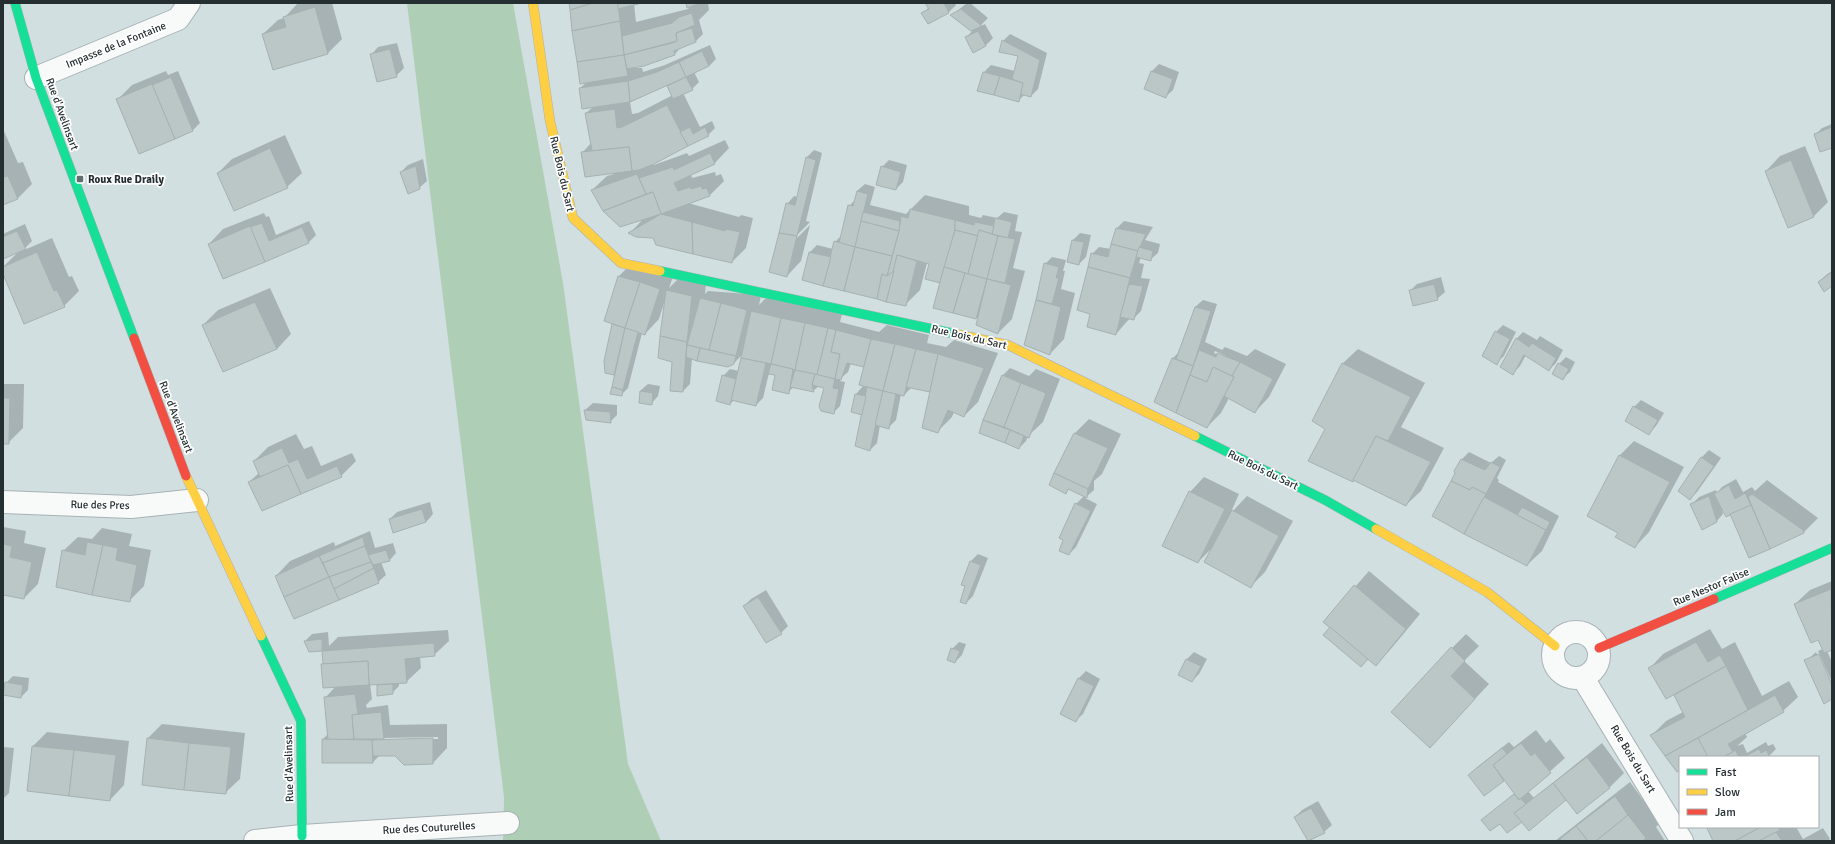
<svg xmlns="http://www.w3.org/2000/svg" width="1835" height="844" font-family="Signika,sans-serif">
<rect width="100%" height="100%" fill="#d1dfe1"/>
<polygon fill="#aeceb6" points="407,3 513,3 563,283 628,764 661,841 503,841 504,797"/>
<g fill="#0003" fill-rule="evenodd">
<polygon points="298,3 332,3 342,39 328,53 273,69 263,34 278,20 284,18"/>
<path d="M570,3h66l-2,1 2,18 52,-13 4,-4 -5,-2h21l1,7 -10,10 4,14 -7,7 -14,5 -7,8 -31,11 -8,1v2h6l1,4 22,-7 45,-20 6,14 -7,7 -15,6 5,10 -7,7 -9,4 17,34 12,-6 3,7 -7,7 -55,28 1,2 33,-12 2,3 36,-16 4,8 -14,15 -24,11 1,4 23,-6 1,4 5,-2 3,7 -14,14 -22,8 51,14 2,-2 12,3 -7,30 -14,14 -78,-25 -24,-4 14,-15 -24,8 -16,-16 -12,-20 15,-14 7,-2 -32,-21 9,-10 -5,-30 7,-6 -13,-19 7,-6zM667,84l6,11 -35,18 -6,1 -2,-12z"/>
<polygon points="926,3 955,3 956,5 949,12 929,22 923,13 929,7"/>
<polygon points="967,3 970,3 988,18 979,27 985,24 993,38 986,45 973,52 966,38 972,31 952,15"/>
<polygon points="1010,34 1047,53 1038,89 1031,96 1025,94 1018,101 984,72 991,65 1015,71 1019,56 1003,41"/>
<polygon points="397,43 404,68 396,76 371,55 378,47"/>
<polygon points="1159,64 1179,72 1173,90 1165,97 1152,71"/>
<polygon points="166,71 168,75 178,71 200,123 192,131 118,99 132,85"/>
<polygon points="1832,124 1832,147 1815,135 1822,128"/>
<polygon points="3,129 18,163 23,162 32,184 18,198 3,204"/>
<polygon points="285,135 302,173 287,187 218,173 232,159"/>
<polygon points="1805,146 1828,202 1814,216 1766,171 1780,156"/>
<polygon points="814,150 822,153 806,221 810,222 796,236 796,239 810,225 801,261 787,276 787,204 794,196 798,197 807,157"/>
<polygon points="423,159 427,181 419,188 401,172 408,165"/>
<polygon points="889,160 907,165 903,182 896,189 882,167"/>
<polygon points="865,184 875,187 870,205 906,214 925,195 969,206 969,215 981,218 983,215 997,218 1004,212 1018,215 1015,231 1022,232 1013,268 1025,271 1012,319 998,333 977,324 977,318 934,307 942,279 930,263 927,263 920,290 905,305 810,252 817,245 833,249 835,242 842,235 849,206 855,200 857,191"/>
<polygon points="264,213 266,217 269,216 276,235 309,221 316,235 309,242 265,261 209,244 223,229"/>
<polygon points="1124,221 1153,227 1145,240 1160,244 1158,253 1150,260 1141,257 1139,263 1144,264 1141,278 1150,279 1141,311 1134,318 1130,318 1116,334 1092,313 1092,254 1099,247 1111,249 1117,228"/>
<polygon points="25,224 32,241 22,251 52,238 69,277 72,276 79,291 64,306 3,271 3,267 19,251 3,258 3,234"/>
<polygon points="1080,233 1091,235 1086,257 1079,264 1073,240"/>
<polygon points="1052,257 1066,260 1063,271 1065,271 1061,289 1075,293 1064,339 1050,354 1026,345 1045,264"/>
<polygon points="633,262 674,274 669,288 681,276 706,282 705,294 708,291 761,295 759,305 767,297 842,314 840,322 879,332 887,325 929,335 927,343 946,347 954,340 998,353 978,402 964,416 954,412 952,417 937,432 931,391 912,387 904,395 901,394 896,420 889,427 880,425 877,443 870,450 863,414 852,411 856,394 864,385 866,363 851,363 848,372 840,379 840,381 845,382 840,406 833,413 825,387 819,386 813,391 794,387 788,392 776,375 769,373 763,398 756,405 734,400 730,404 723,376 730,369 739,371 743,354 734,363 692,358 690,384 683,391 673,361 664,303 659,319 645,334 642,333 628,388 621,395 615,374 606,372 605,361 613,323 605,321 619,276"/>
<polygon points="1832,271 1832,285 1819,282 1826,275"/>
<polygon points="1441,277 1445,292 1437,299 1410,291 1417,284"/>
<polygon points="270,288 291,334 277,349 203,325 218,310"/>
<path d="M1203,300l14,4 -12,38 17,8 3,-3 22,9 8,-7 31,15 -17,33 -14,15 -26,-14 -8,15 -14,14 -52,-26 18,-43 7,-7 15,-44zM1215,351l11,5 -2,1 -10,-4z"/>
<polygon points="1503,325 1516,332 1504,356 1496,363 1496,332"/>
<polygon points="1523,332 1537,340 1540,336 1563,350 1556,363 1549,370 1526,355 1520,366 1513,373 1516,339"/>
<polygon points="1358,349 1425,383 1401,427 1444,448 1421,491 1406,505 1327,428 1313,421 1343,363"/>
<polygon points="1566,357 1575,362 1570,372 1562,379 1559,364"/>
<polygon points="1010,368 1029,376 1036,369 1060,379 1043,422 1028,436 1026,441 1019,448 984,420 1003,375"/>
<polygon points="3,384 24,384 23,428 8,443 3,443"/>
<polygon points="648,384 660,386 658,396 651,404 640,402 640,391"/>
<polygon points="1641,400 1664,413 1656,426 1649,433 1634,407"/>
<polygon points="593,403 617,405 617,415 610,422 585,410"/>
<polygon points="1089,419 1121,434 1102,474 1094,481 1094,490 1085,498 1097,504 1076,547 1069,554 1076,504 1084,496 1069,489 1065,493 1055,473 1075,433"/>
<polygon points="296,434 304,449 312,446 321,466 352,453 356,461 341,476 262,510 249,482 259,473 254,461 268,447"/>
<polygon points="1634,441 1684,467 1649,532 1635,547 1619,532 1588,516 1620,455"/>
<polygon points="1709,450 1721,458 1697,492 1690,499 1679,491 1702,457"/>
<polygon points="1469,452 1491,463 1499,456 1506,460 1497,478 1499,480 1498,482 1559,516 1542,551 1527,565 1455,471 1462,459"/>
<polygon points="1204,477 1239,494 1230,514 1247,496 1293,521 1265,572 1251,586 1211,549 1198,562 1190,492"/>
<polygon points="1736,479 1743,492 1752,487 1755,491 1767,480 1818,518 1804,532 1749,556 1731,514 1722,510 1723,514 1716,522 1692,504 1699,497 1716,490 1717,493 1722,487"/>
<polygon points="430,502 433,514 426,522 394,531 390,519 397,512"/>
<polygon points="3,527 26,531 24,543 46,548 38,584 24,598 3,594"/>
<polygon points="102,528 132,534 129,546 151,550 144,586 129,601 63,551 78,537 92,539"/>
<polygon points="370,531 375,548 393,543 396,553 389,561 381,562 386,575 378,582 276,576 290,561 334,542 335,546"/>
<polygon points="978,554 988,558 973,596 966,603 971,561"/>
<polygon points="1369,571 1420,614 1390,650 1376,665 1324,622"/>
<polygon points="1832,581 1832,648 1827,651 1832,662 1832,682 1818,651 1823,649 1819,638 1795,604 1810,590"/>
<polygon points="766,590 788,626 781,633 744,606 751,599"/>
<polygon points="1710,629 1722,649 1735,642 1762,696 1789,681 1798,697 1783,711 1745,733 1747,737 1737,746 1743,744 1747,753 1766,742 1768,746 1773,744 1776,749 1769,756 1708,757 1707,754 1702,757 1680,757 1680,769 1677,771 1652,735 1666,721 1683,712 1674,693 1649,669 1663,654"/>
<path d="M448,630l1,11 -15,14 -14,2 1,11 -15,14 -7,1v3l-7,7 -14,2v-11h-8l2,15 -6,6 1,3 21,-3 2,20 57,-1v24l-14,15 -38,-8h-15l-7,7 -50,-23 6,-6 -4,-35 11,-12 -14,-22 2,-1 -1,-13 -13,1 -5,-10 7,-7 16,-2 1,14 9,-9zM438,737v2l-56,1 2,-2z"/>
<polygon points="1466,634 1479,646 1464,661 1489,684 1430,747 1452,648"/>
<polygon points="959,642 966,644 962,655 955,662 952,649"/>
<polygon points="1194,652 1207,659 1199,674 1192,681 1179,675 1187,659"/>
<polygon points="1816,652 1832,687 1832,698 1806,661"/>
<polygon points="1086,671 1100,679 1083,714 1075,721 1078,679"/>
<polygon points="13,676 29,678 28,690 21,697 6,683"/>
<polygon points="162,724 245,733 240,779 225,793 148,738"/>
<polygon points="1536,730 1546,743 1550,739 1565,758 1528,791 1534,798 1602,743 1624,773 1610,787 1577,813 1566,798 1529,829 1522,821 1501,822 1483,820 1515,793 1504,779 1484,794 1476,768 1509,742 1514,747"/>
<polygon points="47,732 129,741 124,785 110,800 33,746"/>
<polygon points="3,747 14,748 9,793 3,799"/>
<polygon points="1630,782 1660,823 1656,827 1665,841 1555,841"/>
<polygon points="1318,801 1332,825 1324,832 1309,840 1295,817 1302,810"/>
<polygon points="1707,827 1796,827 1803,839 1823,828 1830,839 1828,841 1714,841"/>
</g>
<g fill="#bbc7c6" stroke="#a6b1b1">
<polygon points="569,3 593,3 570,10"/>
<polygon points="593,3 618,3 620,21 572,31 570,10"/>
<polygon points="618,3 642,3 618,9"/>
<polygon points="686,3 700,3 687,8"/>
<polygon points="925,3 944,3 949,13 928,24 921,13 929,9"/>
<polygon points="315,7 328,54 273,70 262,34 286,27 283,17"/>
<polygon points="961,9 982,26 971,31 950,15"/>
<polygon points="692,13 695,25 676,33 677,41 624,55 622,36 672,23 679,17"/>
<polygon points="620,21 624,55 577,62 572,31"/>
<polygon points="692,28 696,42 674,51 675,55 644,66 627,69 624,55 672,43 677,41 676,33"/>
<polygon points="978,31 986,46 973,53 965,37"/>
<polygon points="1002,40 1040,60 1031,97 1020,94 1023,83 1012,79 1018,56 999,52"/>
<polygon points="390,49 397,77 377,82 370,54"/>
<polygon points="702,51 709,66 686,77 679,62"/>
<polygon points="624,55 628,76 580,84 577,62"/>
<polygon points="679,62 686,77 630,102 628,81 657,72"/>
<polygon points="1151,71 1173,79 1166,98 1144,89"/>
<polygon points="983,72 1000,76 994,95 977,91"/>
<polygon points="1000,76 1023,83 1019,102 994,95"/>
<polygon points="171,77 193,131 175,139 152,85"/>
<polygon points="686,77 693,90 673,99 667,86"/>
<polygon points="628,81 630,102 582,109 579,88"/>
<polygon points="152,84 175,139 139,154 116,99"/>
<polygon points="667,105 688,146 654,164 639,170 632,171 629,147 592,151 585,113 615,109 617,128 622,127"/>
<polygon points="690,127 693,134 705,127 709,136 688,146 680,132"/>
<polygon points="1832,127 1832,148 1820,152 1814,134"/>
<polygon points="629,147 632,171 585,177 581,152"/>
<polygon points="270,148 288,188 234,211 217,173"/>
<polygon points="710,153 715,164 674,183 678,191 690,187 691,189 701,186 702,189 707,188 710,196 661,214 653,192 646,194 639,178 673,167 674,170"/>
<polygon points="806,157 816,160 797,236 779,233 786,203 795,205"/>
<polygon points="1791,160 1814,217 1788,228 1765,171"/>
<polygon points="416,166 420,189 408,194 400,172"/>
<polygon points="881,166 901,172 896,190 876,185"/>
<polygon points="637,174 646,194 603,211 591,190"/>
<polygon points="3,176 4,177 8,176 18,199 3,205"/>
<polygon points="857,191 868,194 855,247 839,243 848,205 853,206"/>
<polygon points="653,192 661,214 620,227 603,211"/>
<polygon points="910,209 955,220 955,230 940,283 925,279 929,264 897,255 894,271 887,276 899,231 901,216 908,218"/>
<polygon points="863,212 900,221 899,231 861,221"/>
<polygon points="661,214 692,222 693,254 656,245 653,238 636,237 628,233"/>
<polygon points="995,218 1012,222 1008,238 992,234"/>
<polygon points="955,220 974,225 975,222 994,226 992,234 979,230 978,236 955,230"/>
<polygon points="861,221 899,231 892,256 855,247"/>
<polygon points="692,222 725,231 726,229 740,232 732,263 693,254"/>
<polygon points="262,223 269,241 302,227 309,243 265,262 250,227"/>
<polygon points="250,226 265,262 223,279 208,244"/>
<polygon points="1116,228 1146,234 1138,251 1111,244"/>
<polygon points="955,230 978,236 968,274 944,267"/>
<polygon points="979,230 998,236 987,279 968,274"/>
<polygon points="17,231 26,249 3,259 3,237"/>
<polygon points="779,233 797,236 787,277 769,272"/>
<polygon points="998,236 1015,239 1005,283 987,279"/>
<polygon points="1072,240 1084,242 1079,265 1067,262"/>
<polygon points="834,241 855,247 844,291 823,286"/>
<polygon points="1111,244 1138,251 1130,278 1088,267 1091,253 1108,257"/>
<polygon points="855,247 892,256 887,276 882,274 877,299 844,291"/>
<polygon points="1139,247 1153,251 1151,261 1136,257"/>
<polygon points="37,252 54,291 57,290 65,307 24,324 3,274 3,267"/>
<polygon points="809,252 831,257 823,286 802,280"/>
<polygon points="897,255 917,261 906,306 886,302"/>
<polygon points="1044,263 1059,267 1056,278 1059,278 1052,304 1036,300"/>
<polygon points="944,267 965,273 953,313 933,308"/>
<polygon points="1088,267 1130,278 1116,335 1087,327 1090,314 1077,310"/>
<polygon points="894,271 886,302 877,299 882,274 887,276"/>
<polygon points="1832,272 1832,286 1824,292 1818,282"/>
<polygon points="965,273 987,279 976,319 953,313"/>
<polygon points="618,276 640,282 625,328 604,321"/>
<polygon points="987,279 1011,285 998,334 976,325"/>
<polygon points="640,282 660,289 645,335 625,328"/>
<polygon points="1129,284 1143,286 1134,320 1120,317"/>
<polygon points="1434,284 1438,300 1413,306 1409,290"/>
<polygon points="666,290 692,296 687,342 660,336"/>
<polygon points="700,298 721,303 709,350 687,345"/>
<polygon points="1036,300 1061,307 1050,355 1024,345"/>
<polygon points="255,302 277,349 223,372 202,325"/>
<polygon points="721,303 747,310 736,356 709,350"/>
<polygon points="1195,307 1211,311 1193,366 1176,359"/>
<polygon points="751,311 781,318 771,364 741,358"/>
<polygon points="781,318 805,323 795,370 771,364"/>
<polygon points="805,323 828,328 817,375 795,370"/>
<polygon points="612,324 625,328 614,375 605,373 604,361"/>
<polygon points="625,328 638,332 623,390 612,387"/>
<polygon points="828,328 836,330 831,352 840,354 835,379 817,375"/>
<polygon points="836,330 871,339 864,367 847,363 841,380 835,379 840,354 831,352"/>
<polygon points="1495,331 1510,339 1497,365 1482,356"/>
<polygon points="660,336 687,342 683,392 670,391 672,362 658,358"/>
<polygon points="1516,338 1529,347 1532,343 1556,358 1549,371 1524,355 1513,375 1500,367"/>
<polygon points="871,339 895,344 883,391 859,385"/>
<polygon points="895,344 916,349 904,396 883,391"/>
<polygon points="687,345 700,348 697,361 686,357"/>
<polygon points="700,348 736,356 734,364 728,367 697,361"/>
<polygon points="916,349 938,354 930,392 906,387"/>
<polygon points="1199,350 1216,357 1217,353 1240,362 1232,376 1213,367 1207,382 1190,375"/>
<polygon points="938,354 984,368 964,417 948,410 938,433 922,428"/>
<polygon points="741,358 766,363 756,406 731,400"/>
<polygon points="1172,358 1193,366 1176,413 1154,402"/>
<polygon points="1240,362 1273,379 1255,413 1224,396 1234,377 1232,376"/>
<polygon points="1342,363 1411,397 1388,441 1376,436 1353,482 1308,461 1325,429 1312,421"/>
<polygon points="1558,363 1569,369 1563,380 1552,374"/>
<polygon points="771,364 793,369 789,394 772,390 775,375 768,374"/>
<polygon points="1213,367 1234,377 1207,428 1176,413 1190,375 1207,382"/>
<polygon points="795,370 815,374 812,385 814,392 790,387"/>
<polygon points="815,374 835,379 833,388 839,389 834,414 821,411 819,406 824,388 812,385"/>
<polygon points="722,375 736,379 730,405 716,401"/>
<polygon points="1002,375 1021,383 1004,427 983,420"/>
<polygon points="1021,383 1046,393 1029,438 1004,427"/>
<polygon points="612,387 623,390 622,396 610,394"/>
<polygon points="867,387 883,391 870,451 855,446"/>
<polygon points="640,391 653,393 652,405 639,403"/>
<polygon points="883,391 896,394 889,429 875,425"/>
<polygon points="855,394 866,396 862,415 851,412"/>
<polygon points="3,398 10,398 9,444 3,444"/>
<polygon points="1633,406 1658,420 1649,435 1625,421"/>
<polygon points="584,410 610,412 611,423 586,420"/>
<polygon points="983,420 1010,430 1005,443 979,433"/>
<polygon points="1010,430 1024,436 1019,449 1005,443"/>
<polygon points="1074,433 1108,448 1088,489 1054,473"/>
<polygon points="1376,436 1431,462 1406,506 1353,480"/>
<polygon points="282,448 289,463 298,459 307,479 337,466 342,477 301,494 288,465 260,477 253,461"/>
<polygon points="1619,455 1670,482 1635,548 1615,537 1618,533 1587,516"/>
<polygon points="1701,457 1714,466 1690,500 1678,491"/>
<polygon points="1461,459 1485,470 1491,462 1500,467 1486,494 1472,487 1470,490 1451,481 1455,473 1454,471"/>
<polygon points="288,465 301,494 262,511 248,482"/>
<polygon points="1054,473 1088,489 1087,498 1068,489 1066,494 1049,485"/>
<polygon points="1451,481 1470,490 1472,487 1486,494 1464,534 1432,516"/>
<polygon points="1729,485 1735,499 1745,493 1751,505 1726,517 1714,494"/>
<polygon points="1189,491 1225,509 1198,563 1162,546"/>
<polygon points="1752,494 1803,530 1804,533 1770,549 1748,497"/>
<polygon points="1709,496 1717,522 1702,530 1690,504"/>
<polygon points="1484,497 1546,530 1527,566 1464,534"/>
<polygon points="1075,503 1091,511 1069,555 1059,551 1063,540 1059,538"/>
<polygon points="1751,505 1770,549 1749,558 1730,514"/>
<polygon points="1522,507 1550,522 1546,530 1517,515"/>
<polygon points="422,509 426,522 393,533 389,519"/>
<polygon points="1232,510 1279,536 1251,588 1204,562"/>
<polygon points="363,537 365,546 323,563 319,556"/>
<polygon points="87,542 103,545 92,595 56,587 62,550 85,555"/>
<polygon points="3,544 12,546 10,557 32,562 24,599 3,595"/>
<polygon points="103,545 118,548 116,560 137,565 130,602 92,595"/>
<polygon points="365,546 371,562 329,577 323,563"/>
<polygon points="386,550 390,561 373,565 368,555"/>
<polygon points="319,556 329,577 284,597 275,576"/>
<polygon points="970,561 981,565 966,604 960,602 965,586 961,585"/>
<polygon points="371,562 374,568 334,589 329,577"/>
<polygon points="374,568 379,583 339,600 334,589"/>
<polygon points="329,577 339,600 294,619 284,597"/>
<polygon points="1354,585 1406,629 1376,666 1323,622"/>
<polygon points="1831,589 1832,650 1824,653 1818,640 1811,643 1794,604"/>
<polygon points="758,597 782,634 766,643 743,606"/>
<polygon points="1330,627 1368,659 1361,667 1323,635"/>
<polygon points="322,639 322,651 309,652 304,641"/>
<polygon points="1696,642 1708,662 1720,655 1726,666 1666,699 1648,668"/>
<polygon points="434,643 435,656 405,659 407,683 369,685 368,661 323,664 322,651"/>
<polygon points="1451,647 1465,661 1451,676 1475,699 1430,748 1391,712"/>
<polygon points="951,648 960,651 955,663 947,660"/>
<polygon points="1819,654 1832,685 1832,699 1824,704 1804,660"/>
<polygon points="1186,659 1201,666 1192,682 1178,675"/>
<polygon points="368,661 369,685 323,688 321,664"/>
<polygon points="1726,666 1748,710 1665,756 1650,735 1685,717 1674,695"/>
<polygon points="1078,678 1094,686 1076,722 1060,714"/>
<polygon points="5,682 23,685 21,698 3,695"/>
<polygon points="393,684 393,694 377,696 377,685"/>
<polygon points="355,694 358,714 352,715 354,739 328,740 324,697"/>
<polygon points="1775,695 1784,712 1728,744 1733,752 1723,757 1707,757 1698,738"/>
<polygon points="381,712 384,739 354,739 352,715"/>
<polygon points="147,738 189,743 184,790 142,785"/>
<polygon points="433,738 433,764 404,765 395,756 373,756 372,740"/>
<polygon points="1698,738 1707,755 1704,757 1680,757 1680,770 1677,772 1665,756"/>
<polygon points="322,739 372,740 373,763 322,763"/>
<polygon points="189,743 231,747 226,794 184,790"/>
<polygon points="1521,743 1531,756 1535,753 1551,773 1519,800 1493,765"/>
<polygon points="32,746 74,750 69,796 27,791"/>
<polygon points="1502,748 1507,754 1493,765 1504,781 1484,796 1468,775"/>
<polygon points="1759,749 1761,753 1766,750 1770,757 1744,757"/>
<polygon points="74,750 116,755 110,801 69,796"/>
<polygon points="1735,750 1739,757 1723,757 1733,752"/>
<polygon points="1587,757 1610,788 1577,814 1553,783"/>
<polygon points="1553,783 1566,800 1529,831 1514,813"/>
<polygon points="1514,794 1519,800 1520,798 1526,804 1514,813 1522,822 1507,833 1500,824 1490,831 1481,820"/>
<polygon points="1615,796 1628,815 1596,841 1588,841 1576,826"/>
<polygon points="1311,808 1325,833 1308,841 1294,817"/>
<polygon points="1628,815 1646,838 1643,841 1596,841"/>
<polygon points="1576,826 1588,841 1561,841 1560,839"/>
<polygon points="1709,827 1758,827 1759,828 1735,841 1713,841 1707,828"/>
<polygon points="1758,827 1778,827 1780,830 1759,841 1735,841 1759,828"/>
<polygon points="1776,832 1782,841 1759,841"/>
</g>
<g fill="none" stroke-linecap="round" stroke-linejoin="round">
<g stroke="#a8b2b4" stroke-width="24">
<g id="street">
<polyline points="36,78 178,19 189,3"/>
<polyline points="3,502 131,507 197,500"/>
<circle cx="1576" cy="655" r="23"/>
<polyline points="1583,678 1682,841"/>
<polyline points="255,841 302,836 508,823"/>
</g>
</g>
<g stroke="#a8b2b4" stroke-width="10">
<g id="fast">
<polyline points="15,3 36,78 134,338"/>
<polyline points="660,271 956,334"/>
<polyline points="1195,436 1325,500 1376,529"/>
<polyline points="1714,599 1832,548"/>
<polyline points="261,636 301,721 302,836"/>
</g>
</g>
<g stroke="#a8b2b4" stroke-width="10">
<g id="slow">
<polyline points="533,3 550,121 573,218 621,263 660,271"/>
<polyline points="956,334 1008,345 1195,436"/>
<polyline points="186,476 261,636"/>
<polyline points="1376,529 1487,592 1555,646"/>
</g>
</g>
<g stroke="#a8b2b4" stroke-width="10">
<g id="jam">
<polyline points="134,338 186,476"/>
<polyline points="1599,648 1714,599"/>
</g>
</g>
<use href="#street" stroke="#f8fafa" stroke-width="22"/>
<use href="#fast" stroke="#16e098" stroke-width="9"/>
<use href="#slow" stroke="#ffcf43" stroke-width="9"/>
<use href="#jam" stroke="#f24e42" stroke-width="9"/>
</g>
<rect fill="#616d6f" stroke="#fff" stroke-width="1.5" x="76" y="175" width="8" height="8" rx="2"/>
<g text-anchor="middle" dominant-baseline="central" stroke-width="3.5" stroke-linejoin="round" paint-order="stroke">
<g font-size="11" fill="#252f31" stroke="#fff">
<text transform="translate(116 45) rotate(-22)">Impasse de la Fontaine</text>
<text transform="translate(62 114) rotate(70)">Rue d'Avelinsart</text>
<text transform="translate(562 174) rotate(77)">Rue Bois du Sart</text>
<text transform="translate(969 337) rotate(13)">Rue Bois du Sart</text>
<text transform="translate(176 417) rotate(69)">Rue d'Avelinsart</text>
<text transform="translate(1263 470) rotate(26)">Rue Bois du Sart</text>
<text transform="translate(100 505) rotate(1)">Rue des Pres</text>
<text transform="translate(1711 587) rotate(-23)">Rue Nestor Falise</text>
<text transform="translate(1633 759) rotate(59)">Rue Bois du Sart</text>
<text transform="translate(289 764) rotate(-91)">Rue d'Avelinsart</text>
<text transform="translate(429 828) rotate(-3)">Rue des Couturelles</text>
</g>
<g font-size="11" font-weight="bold" fill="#252f31" stroke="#fff" text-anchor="start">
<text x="88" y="179">Roux Rue Draily</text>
</g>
</g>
<rect width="1835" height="844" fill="none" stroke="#252f31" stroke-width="8"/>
<rect x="1679" y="756" width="140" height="72" fill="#ffffff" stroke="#a8acad"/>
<rect x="1687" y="769" width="20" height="6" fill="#16e098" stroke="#a8acad"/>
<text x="1715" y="776" font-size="12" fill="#252f31">Fast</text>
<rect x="1687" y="789" width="20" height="6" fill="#ffcf43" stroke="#a8acad"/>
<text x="1715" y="796" font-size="12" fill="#252f31">Slow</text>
<rect x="1687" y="809" width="20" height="6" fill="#f24e42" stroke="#a8acad"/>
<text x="1715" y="816" font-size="12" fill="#252f31">Jam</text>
</svg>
